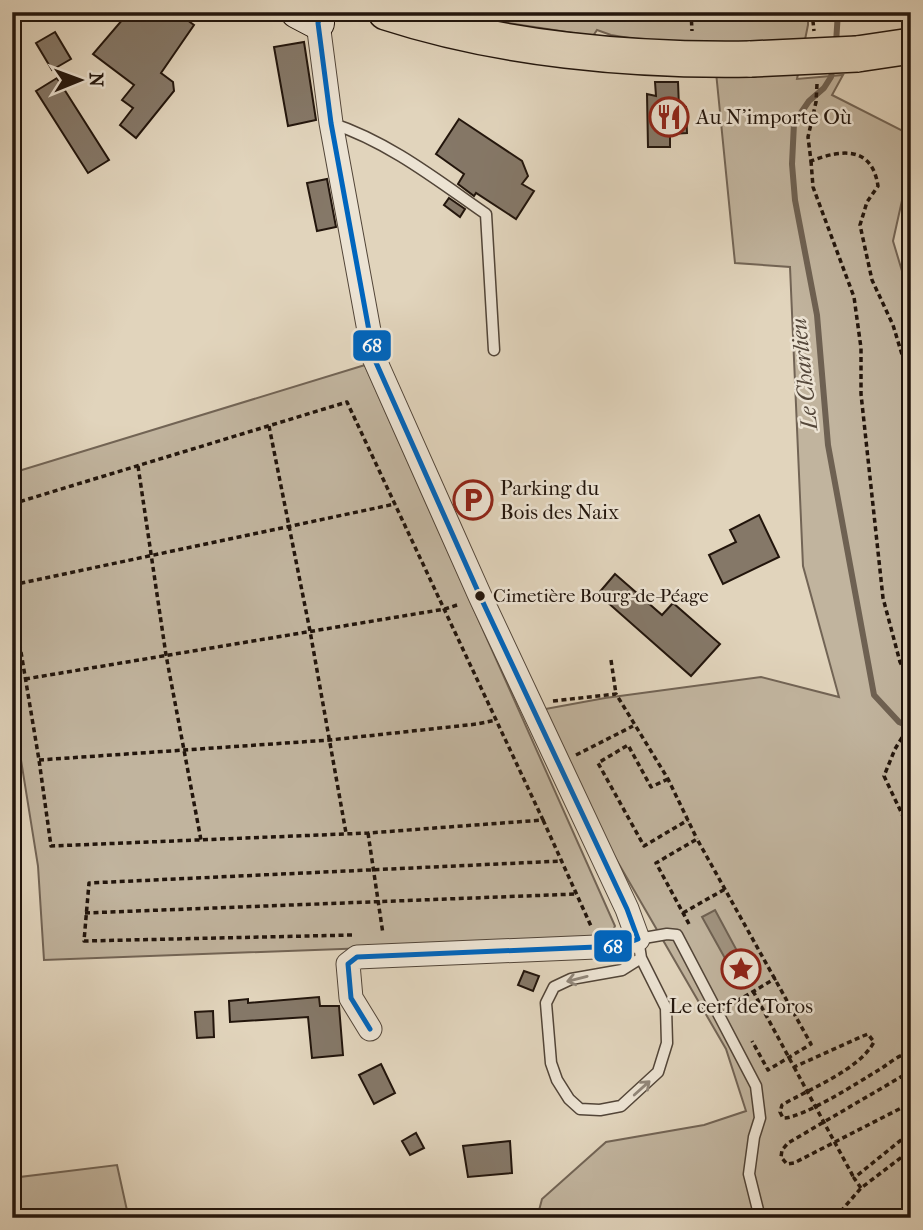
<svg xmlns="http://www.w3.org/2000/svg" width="923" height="1230" font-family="'IM FELL French Canon',serif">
<rect width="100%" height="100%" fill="#e1d4bc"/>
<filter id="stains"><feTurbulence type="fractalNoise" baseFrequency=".00286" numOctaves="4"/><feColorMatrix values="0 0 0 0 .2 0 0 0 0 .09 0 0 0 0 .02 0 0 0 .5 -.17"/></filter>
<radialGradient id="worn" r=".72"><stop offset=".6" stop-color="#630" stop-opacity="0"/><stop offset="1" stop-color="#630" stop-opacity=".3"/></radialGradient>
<g fill="#c1b49e" stroke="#726455" stroke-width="2">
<polygon points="465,12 808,12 808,25 797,79 843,75 832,95 911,135 911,160 893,241 911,301 911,1218 537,1218 542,1199 606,1142 704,1125 746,1111 726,1049 609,847 540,710 605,698 761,677 839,697 803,566 790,267 735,263 714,52 611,35 597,30 593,36 495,21"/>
<polygon points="365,365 615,926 609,939 44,960 38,866 12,704 12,473"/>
<polygon points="117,1165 128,1215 138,1218 12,1218 12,1178"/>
</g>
<polygon fill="#a09380" stroke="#6e6152" stroke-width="2" points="715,910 743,962 731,969 702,917"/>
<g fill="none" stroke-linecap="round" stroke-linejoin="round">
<g stroke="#6e6152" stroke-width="6">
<polyline points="836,43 838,12"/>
<polyline points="833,67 831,77 824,88 809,101 794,123 792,164 795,200 817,315 828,445 874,695 899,722 911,727"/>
</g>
</g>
<g fill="#857868" stroke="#22150c" stroke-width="2">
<polygon points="129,12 176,12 194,25 161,73 173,82 174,91 136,138 120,125 133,108 122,100 134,85 93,54"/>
<polygon points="55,32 71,59 52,70 36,43"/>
<polygon points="304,42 316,120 288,126 274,47"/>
<polygon points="57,78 109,160 88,173 36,91"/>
<polygon points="655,82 678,82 679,107 686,107 687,133 670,134 670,147 648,147 647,94 656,96"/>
<polygon points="459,119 522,161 528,176 522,184 534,191 516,219 476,193 474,196 458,184 464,174 436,154"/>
<polygon points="327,179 336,227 317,231 307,183"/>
<polygon points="449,198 465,209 460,217 444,205"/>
<polygon points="759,515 779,557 723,584 709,555 736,542 730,530"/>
<polygon points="615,574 662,615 673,603 720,644 691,676 598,594"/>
<polygon points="524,971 539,976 533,991 518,985"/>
<polygon points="319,997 320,1006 339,1006 343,1055 312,1058 308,1017 230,1022 229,1001 248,999 248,1003"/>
<polygon points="213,1011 214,1037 197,1038 195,1012"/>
<polygon points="381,1064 395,1093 374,1104 359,1075"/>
<polygon points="416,1133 424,1148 410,1155 402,1141"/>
<polygon points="510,1141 512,1173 468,1177 463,1146"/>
</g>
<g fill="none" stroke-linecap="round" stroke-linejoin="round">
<g stroke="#524538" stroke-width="13">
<g id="lane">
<path d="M331,123c58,19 106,57 155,91l8,136"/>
<polyline points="641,958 622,970 571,979 554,987 546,1003 551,1063 557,1080 569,1099 580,1109 600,1110 621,1106 658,1072 667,1043 666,1008 641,958 638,939 667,934 677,935 756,1086 760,1118 754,1137 749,1174 760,1218"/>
</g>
</g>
<g stroke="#524538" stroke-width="25">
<polyline id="street" points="321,12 318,23 331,123 374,358 480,596 627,909 638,939 620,946 357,957 348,964 351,998 370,1029"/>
</g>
<g stroke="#22150c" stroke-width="34">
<polyline id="secondary" points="297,12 318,23"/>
</g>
<g stroke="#22150c" stroke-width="38">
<g id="primary">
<path d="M386,12c114,37 245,49 365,47"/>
<polyline points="857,54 911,46"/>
</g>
</g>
<g stroke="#22150c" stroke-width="3.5" stroke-dasharray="5 3.5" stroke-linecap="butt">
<polyline points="621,12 633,14 640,12"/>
<polyline points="691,12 692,31"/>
<polyline points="812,12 814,31"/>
<path d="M817,84l-1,18 -8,35 3,24c31,-12 61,-15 67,25l-11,16 -7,23 12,55 21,45 14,46 4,39"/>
<polyline points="811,161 813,187 854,297 861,348 861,394 883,598 900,662 911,682"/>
<polyline points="269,426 310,631 346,833"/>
<polyline points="138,466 166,655 201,840"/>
<polyline points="12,504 347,402 543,820 368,833 51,846 39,760 12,598"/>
<polyline points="12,585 395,504"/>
<polyline points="611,660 616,694"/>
<polyline points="25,679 445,609 460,604"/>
<polyline points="553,701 616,694 668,779 697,839"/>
<polyline points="911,723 895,749 884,776 911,833"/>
<polyline points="576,755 633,726"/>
<polyline points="39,760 330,740 477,724 496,720"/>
<polyline points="668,779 651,787 628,745 598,763 644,846 688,820"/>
<polyline points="543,820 591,926"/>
<polyline points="368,833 383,934"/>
<polyline points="85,913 576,894"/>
<polyline points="683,913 725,889"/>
<polyline points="689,924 656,863 697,839 811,1044 768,1070 752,1041"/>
<polyline points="352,935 84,941 89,883 562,861"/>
<path d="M753,991l41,76 69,-31 5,-2 6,8c-15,28 -65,47 -92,63l-2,7 3,6c18,1 76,-36 94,-47 11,-6 21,-17 34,-18"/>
<polyline points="730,1002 732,1004 776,978"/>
<polyline points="794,1067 854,1178"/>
<polyline points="911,1071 788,1143 782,1150 781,1157 787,1164 794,1163 911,1103"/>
<polyline points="861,1188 854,1178 911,1132"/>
<polyline points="835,1218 861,1188 911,1150"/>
</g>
<use href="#lane" stroke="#ece3d3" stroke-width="10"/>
<use href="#street" stroke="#ece3d3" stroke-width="23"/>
<use href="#secondary" stroke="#ece3d3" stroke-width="32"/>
<use href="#primary" stroke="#e1d4bc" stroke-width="35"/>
<g stroke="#22150c" stroke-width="38" stroke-linecap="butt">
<polyline id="primary-bridge" points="751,59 857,54"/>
</g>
<use href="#primary-bridge" stroke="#e1d4bc" stroke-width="35"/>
<g stroke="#ece3d3" stroke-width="10">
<polyline id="bus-1" points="321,12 318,23 331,123 374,358 480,596 627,909 638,939 620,946 357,957 348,964 351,998 370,1029"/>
</g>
<use href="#bus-1" stroke="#0065bd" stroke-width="5"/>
</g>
<defs><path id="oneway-shaft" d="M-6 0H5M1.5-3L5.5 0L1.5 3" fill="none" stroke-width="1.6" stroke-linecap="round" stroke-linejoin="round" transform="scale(1.75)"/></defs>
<g stroke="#918679">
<use href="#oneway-shaft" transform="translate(577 979) rotate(166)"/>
<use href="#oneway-shaft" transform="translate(642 1088) rotate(-42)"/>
</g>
<defs>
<g id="restaurant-ring" transform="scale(2.0125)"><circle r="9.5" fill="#ece3d3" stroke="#8f2418" stroke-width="1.5"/><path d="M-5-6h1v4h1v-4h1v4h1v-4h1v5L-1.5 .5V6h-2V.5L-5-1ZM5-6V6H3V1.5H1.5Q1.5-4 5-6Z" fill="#8f2418"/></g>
<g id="parking-ring" transform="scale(2.0125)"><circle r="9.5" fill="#ece3d3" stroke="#8f2418" stroke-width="1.5"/><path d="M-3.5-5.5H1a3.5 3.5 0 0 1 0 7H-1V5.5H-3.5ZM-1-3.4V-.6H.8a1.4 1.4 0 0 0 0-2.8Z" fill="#8f2418"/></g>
<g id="sight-ring" transform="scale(2.0125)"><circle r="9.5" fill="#ece3d3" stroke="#8f2418" stroke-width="1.5"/><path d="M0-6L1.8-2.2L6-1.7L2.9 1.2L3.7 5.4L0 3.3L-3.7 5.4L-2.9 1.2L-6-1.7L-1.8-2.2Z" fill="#8f2418"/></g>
</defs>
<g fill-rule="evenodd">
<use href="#restaurant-ring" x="669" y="117"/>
<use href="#parking-ring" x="473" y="500"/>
<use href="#sight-ring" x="741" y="969"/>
</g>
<circle fill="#22150c" stroke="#ece3d3" stroke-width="2.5" cx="480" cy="596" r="6"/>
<g text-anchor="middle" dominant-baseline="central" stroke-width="5" stroke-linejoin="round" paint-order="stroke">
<g font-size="19" fill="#22150c" stroke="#ece3d3" text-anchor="start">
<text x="493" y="596">Cimetière Bourg-de-Péage</text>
</g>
<g font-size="21" fill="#22150c" stroke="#ece3d3" text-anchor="start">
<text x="696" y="117">Au N'importe Où</text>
<text x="500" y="488">Parking du<tspan x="500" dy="24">Bois des Naix</tspan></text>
<text x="741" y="1006" text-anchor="middle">Le cerf de Toros</text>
</g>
<g font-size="23" font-style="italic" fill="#54473a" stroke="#ece3d3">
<text transform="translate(804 374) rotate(-96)">Le Charlieu</text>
</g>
</g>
<g stroke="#ece3d3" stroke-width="2.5">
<rect x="352" y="329" width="40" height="33" rx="7" fill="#0065bd"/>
<rect x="593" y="929" width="40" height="34" rx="7" fill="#0065bd"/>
</g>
<g font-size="19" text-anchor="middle" font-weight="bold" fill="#fff">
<text x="372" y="352">68</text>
<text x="613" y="953">68</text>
</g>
<rect width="923" height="1230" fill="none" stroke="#e1d4bc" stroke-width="42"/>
<rect x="14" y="14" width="895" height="1202" fill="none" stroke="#22150c" stroke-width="3.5"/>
<rect x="21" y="21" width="881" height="1188" fill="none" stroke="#22150c" stroke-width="2"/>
<g transform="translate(80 80) rotate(89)" stroke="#ece3d3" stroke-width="5" paint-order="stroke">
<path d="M0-5L12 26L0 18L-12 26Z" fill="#22150c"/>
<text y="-10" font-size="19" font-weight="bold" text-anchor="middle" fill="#22150c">N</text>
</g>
<rect width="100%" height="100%" filter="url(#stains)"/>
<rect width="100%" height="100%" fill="url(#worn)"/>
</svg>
